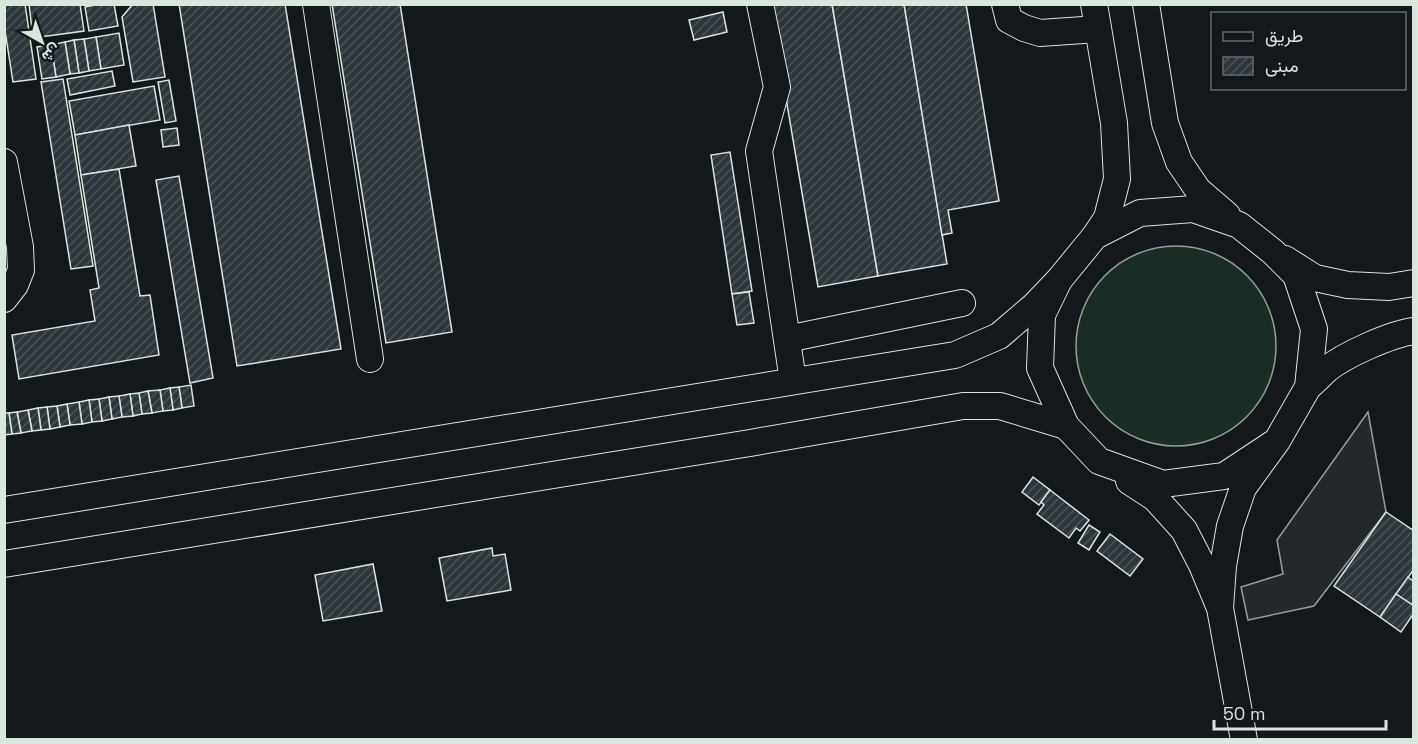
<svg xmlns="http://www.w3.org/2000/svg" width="1418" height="744" font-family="'Space Grotesk',Vazirmatn,sans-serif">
<defs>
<pattern id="building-hatch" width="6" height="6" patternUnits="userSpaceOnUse" patternTransform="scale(1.5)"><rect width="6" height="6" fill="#2c363c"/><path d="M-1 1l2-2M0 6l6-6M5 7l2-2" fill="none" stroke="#4a5358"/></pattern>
</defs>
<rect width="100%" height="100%" fill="#14181c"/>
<circle fill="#1a2d24" stroke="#939e99" stroke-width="1.5" cx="1176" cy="346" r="100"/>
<polygon fill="#24282b" stroke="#939e99" stroke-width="1.5" points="1368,412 1386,512 1314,606 1248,620 1241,587 1283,574 1277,540"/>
<g fill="url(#building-hatch)" stroke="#d8e6dc" stroke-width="1.5">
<polygon points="4,4 25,4 36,79 13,82 4,24"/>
<polygon points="29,4 80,4 84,31 33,38"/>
<polygon points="100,4 114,4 118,26 89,31 85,7"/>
<polygon points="133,4 153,4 165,77 133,82 122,17"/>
<polygon points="179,4 285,4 341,349 237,366"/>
<polygon points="332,4 400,4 452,332 386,343"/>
<polygon points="770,4 832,4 878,276 818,287"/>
<polygon points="832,4 904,4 947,264 878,276"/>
<polygon points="904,4 966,4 999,201 948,210 952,233 942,235"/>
<polygon points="723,12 727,32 694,40 689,20"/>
<polygon points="119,33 124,65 101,69 96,37"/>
<polygon points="96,37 101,69 89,71 84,39"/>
<polygon points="84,39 89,71 79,73 74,40"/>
<polygon points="74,40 79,73 70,74 65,42"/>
<polygon points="65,42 70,74 56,77 51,45"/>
<polygon points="51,45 56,77 42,79 37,47"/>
<polygon points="112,71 115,86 70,95 67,79"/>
<polygon points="63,79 93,266 71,269 41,82"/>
<polygon points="169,80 176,121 165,123 158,82"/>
<polygon points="154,86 160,120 75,135 69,101"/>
<polygon points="129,125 136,166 81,175 75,135"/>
<polygon points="177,128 179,145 163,147 161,130"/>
<polygon points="730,152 752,291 732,294 711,155"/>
<polygon points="119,169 140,296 150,295 159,355 19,379 12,335 95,321 90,290 99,288 81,175"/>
<polygon points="179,176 213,378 190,383 156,180"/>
<polygon points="749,292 754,323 737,325 732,294"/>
<polygon points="191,385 194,406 182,408 179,387"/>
<polygon points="179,387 182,408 173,410 170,388"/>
<polygon points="170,388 173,410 163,411 160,390"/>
<polygon points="160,390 163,411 152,413 148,391"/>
<polygon points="148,391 152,413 142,414 139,393"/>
<polygon points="139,393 142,414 133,416 130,394"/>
<polygon points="130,394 133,416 122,417 119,396"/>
<polygon points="119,396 122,417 112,419 109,397"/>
<polygon points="109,397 112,419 102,421 99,399"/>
<polygon points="99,399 102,421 92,422 89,400"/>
<polygon points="89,400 92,422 82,424 79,402"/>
<polygon points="79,402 82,424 70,425 67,404"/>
<polygon points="67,404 70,425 60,427 57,406"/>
<polygon points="57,406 60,427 50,429 47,407"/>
<polygon points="47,407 50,429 41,430 38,408"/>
<polygon points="38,408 41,430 32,431 28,410"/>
<polygon points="28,410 32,431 21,433 17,412"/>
<polygon points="17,412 21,433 12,434 9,413"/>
<polygon points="4,413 9,413 12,434 4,435"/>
<polygon points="1033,477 1050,490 1039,505 1022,492"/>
<polygon points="1050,490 1089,520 1080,531 1076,528 1069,538 1037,514 1044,505 1041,502"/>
<polygon points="1386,512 1414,531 1414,569 1380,617 1334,586"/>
<polygon points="1089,525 1100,532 1089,550 1078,543"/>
<polygon points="1110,534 1143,559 1130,576 1097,551"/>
<polygon points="492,548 493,556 505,554 511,590 447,601 439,558"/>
<polygon points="373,564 382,611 323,621 315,575"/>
<polygon points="1408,577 1414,582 1414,606 1396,594"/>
<polygon points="1396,594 1414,606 1414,613 1401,632 1380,617"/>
</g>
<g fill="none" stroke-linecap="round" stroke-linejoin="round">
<g stroke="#d8e6dc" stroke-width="28">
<g id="minor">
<polyline points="316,4 370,359"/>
<polyline points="760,4 777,87 759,151 793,381"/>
<polyline points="1005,4 1009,20 1024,28 1040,33 1098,29"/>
<polyline points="1094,4 1114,123 1117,179 1107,218 1095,236"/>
<polyline points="1146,4 1165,123 1179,162 1198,190 1227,215"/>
<polyline points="4,162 20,247 21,270 15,285 4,299"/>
<polyline points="1285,259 1315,278 1348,285 1389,287 1414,283"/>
<polyline points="787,339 962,303"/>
<path d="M1308,387c6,-5 12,-11 18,-17 18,-15 65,-36 88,-39"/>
<polyline points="1129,481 1155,498 1184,530 1202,565 1220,608 1244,740"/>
<polyline points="4,510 955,355 999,336 1034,306 1059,280"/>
<polyline points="4,564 750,443 963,406 1000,406 1066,426"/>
<polyline points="1220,608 1223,566 1230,526 1243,488 1277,441 1308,387 1314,329 1296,275 1273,252 1239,225 1193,209 1140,213 1095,236 1059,280 1042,315 1040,368 1066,426 1099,461 1163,484 1224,476 1277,441"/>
</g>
</g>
<use href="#minor" stroke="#14181c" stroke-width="26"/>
</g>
<rect width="1418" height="744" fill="none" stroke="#d8e6dc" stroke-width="12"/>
<rect x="1211" y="12" width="195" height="78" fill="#14181c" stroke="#626a69" stroke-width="1.5"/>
<rect x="1223" y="32" width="30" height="9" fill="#14181c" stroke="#626a69" stroke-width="1.5"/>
<text x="1265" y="42" font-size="18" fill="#d8e6dc">طريق</text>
<rect x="1223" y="57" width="30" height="18" fill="url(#building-hatch)" stroke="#626a69" stroke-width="1.5"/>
<text x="1265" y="72" font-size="18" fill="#d8e6dc">مبنى</text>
<g transform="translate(42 42) rotate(140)" stroke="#14181c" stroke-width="4.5" paint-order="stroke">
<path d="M0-4.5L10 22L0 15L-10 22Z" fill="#d8e6dc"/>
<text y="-9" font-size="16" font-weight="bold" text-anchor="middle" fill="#d8e6dc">ش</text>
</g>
<path d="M1214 720v9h172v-9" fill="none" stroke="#d8e6dc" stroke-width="3"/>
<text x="1223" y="720" font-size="18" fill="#d8e6dc" stroke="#14181c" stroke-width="4.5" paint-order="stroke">50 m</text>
</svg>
